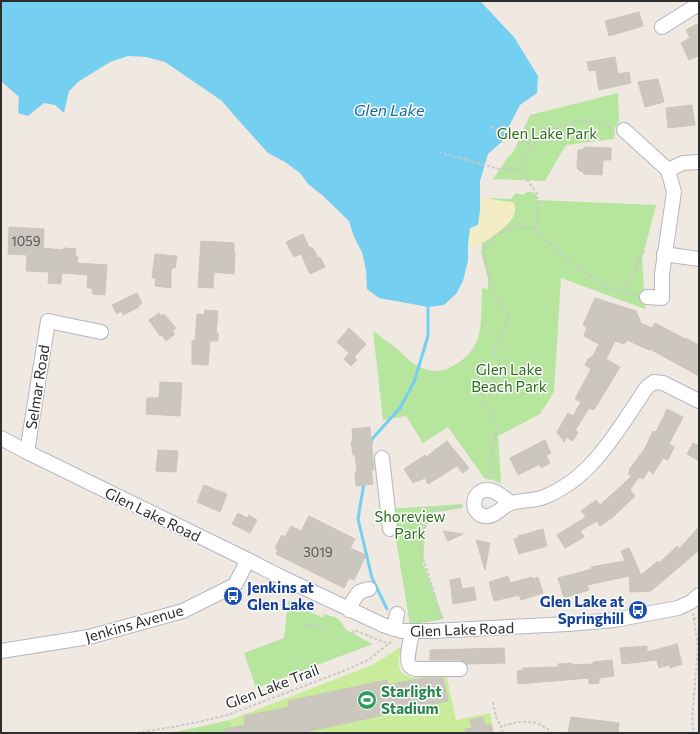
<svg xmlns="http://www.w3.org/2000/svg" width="700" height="734" font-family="Commissioner,sans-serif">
<rect width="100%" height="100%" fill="#efe9e1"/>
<g fill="#b6e59e">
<polygon points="618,93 619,122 615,128 614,139 566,145 545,181 493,179 508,157 514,151 530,115"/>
<path d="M528,192h4l4,3v5l120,5 -14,54 3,50 -84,-31 -7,114 -14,22 -42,22 3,48 -8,-4 -8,-1 -37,-52 -25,16 -17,-27 -23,4 -10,-89c8,6 17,12 24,18 7,6 12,12 19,16 12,7 23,8 35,2 36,-18 29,-46 31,-79l6,1v-10l-7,-27 7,-54 23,1 5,-6 6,2z"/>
<polygon points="462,504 462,508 426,514 423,564 444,619 410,625 391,509"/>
<polygon points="288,601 323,618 324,614 337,618 342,623 346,630 373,644 256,688 244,653 284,638"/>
<polygon points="230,720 233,733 166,733 186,730"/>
</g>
<path fill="#f3ecc5" d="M480,196l16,4 17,2c11,18 -24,36 -36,45l-9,-3 2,-16 8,-3z"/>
<path fill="#c9ec9a" d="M402,646c-1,5 -4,13 -3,19 1,20 34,10 47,8l10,47 34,-7 4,20h-261l-3,-13 142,-55 15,-9z"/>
<polygon fill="#75cff0" points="1,1 480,1 514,37 538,76 537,93 520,105 510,124 506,138 488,154 480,181 480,210 478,225 470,228 468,244 468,260 463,281 456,294 444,305 428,307 379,298 367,289 366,270 362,252 354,237 349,221 322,195 308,184 300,173 285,162 268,153 233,114 222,101 165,62 146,57 128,56 110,62 78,82 69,91 64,113 55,105 44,103 28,116 18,113 19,97 1,81"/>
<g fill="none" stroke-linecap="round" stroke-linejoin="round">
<g stroke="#75cff0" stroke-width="3">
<polyline points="371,444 372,439 400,408 414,382 428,336 428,307"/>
<polyline points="364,483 358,519 372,578 387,609"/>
</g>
</g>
<g fill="#cbc7bf" stroke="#cbc5ba">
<polygon points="639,12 643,26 609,36 605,21"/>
<polygon points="697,24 699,29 699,57 698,56 689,60 681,43 690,38 686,30"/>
<polygon points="615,57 618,74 629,72 631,83 599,90 596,70 589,71 587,62"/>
<polygon points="658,79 664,102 645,107 638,82"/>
<polygon points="692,105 695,125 668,128 666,108"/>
<polygon points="584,147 611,148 611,160 603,160 602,175 584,174 583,172 580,171 577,168 578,150 584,149"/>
<polygon points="9,227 44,229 43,248 63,250 64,248 76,249 75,256 78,257 77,263 107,265 105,295 93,294 92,288 87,288 88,275 62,273 61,284 48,283 49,272 26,271 27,255 8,254"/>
<polygon points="303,234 309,247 313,248 318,258 320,257 325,267 310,274 301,254 294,257 286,242"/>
<polygon points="201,241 234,243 234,253 235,253 234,274 214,272 213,288 198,287"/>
<polygon points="155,254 177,256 175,268 172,268 171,271 171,288 155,286 156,278 152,278"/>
<polygon points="137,293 142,303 138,306 139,307 123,315 121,311 117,314 112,305"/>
<polygon points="595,298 636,311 641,323 652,328 655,323 685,339 685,338 699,345 699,376 650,349 649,350 627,340 624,344 615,341 606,359 620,367 594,410 589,408 575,431 578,432 573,441 566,437 564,442 557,432 568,413 573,416 581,402 575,399 591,369 585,365 588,359 593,356 599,344 584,336 587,327 583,325"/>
<polygon points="205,310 218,311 216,333 218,333 218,341 210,341 208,365 192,364 192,341 195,341 197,314 204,315"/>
<polygon points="159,313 161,316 164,314 176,328 172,331 175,334 166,341 162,335 160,336 149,320"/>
<polygon points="349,328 366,344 354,357 357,360 351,366 344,359 349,353 337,342"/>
<polygon points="160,382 182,383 180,416 146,414 147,398 159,398"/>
<polygon points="667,409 683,417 669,444 674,447 668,460 663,458 653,474 649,470 643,479 639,477 630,490 635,496 613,517 600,526 597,521 580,531 584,537 565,548 557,535 586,517 581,511 596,500 600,505 632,476 628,474 630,471 629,470 645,448 653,431 656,432"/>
<polygon points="370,427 374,470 371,470 373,484 356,486 355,472 357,472 355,455 353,455 351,442 353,441 352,429"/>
<polygon points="545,440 551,453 546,455 550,463 541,468 540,464 518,475 510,458"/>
<polygon points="447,441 469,468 463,473 457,466 428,484 425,478 413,483 404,469 425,455 426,457"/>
<polygon points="693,443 699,446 699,461 687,454"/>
<polygon points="158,450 178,451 176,472 156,471"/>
<polygon points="204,485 227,494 220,512 197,502"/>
<polygon points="238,513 247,518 249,515 257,520 250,533 232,524"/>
<polygon points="309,516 355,539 350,548 366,555 354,580 349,578 344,588 276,554 278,550 275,548 282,535 285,537 291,526 301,531"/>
<polygon points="699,527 699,550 651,591 630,592 629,576 587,585 589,590 564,598 558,578 592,569 591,567 625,561 621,551 629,548 641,575 658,561 659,563 677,546 679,549"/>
<polygon points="543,529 547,546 519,554 514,539 519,538 518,536"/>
<polygon points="443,531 463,534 448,541"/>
<polygon points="476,540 490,543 485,570"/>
<polygon points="508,576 510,583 532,577 533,579 538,577 543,593 521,600 519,595 494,601 489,582"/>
<polygon points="460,578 462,589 474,587 476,600 453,604 450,580"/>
<polygon points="677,644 682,664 670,668 669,665 659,668 657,660 622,664 620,648 647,646 647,652"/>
<polygon points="504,648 505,663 466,664 460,660 430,660 430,650"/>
<polygon points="612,660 614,676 599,678 599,683 589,684 589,678 518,684 517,671 523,670 523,668 558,667 558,664 572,663 572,665 593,664 593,662"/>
<polygon points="423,678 443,678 448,701 300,733 224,733 224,729 245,725 244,716 289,707 288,701 387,680 388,685"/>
<polygon points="483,717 485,725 491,724 493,733 465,733 465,729 472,728 470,720"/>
<polygon points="571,717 619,723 618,733 568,733"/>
</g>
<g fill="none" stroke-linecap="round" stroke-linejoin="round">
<g stroke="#b4b7c1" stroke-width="16">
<g id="minor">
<polyline points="662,27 699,4"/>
<polyline points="624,130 668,170 674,192 662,274 662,298 647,297"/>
<polyline points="668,170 683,163 699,162"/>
<polyline points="664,254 699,259"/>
<polyline points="1,438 27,452 248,560 277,575 383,625 402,631 433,631 568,624 614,620 678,608 691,602 699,595"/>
<polyline points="27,452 48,321 101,332"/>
<polyline points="382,458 390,529"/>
<path d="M511,503c-6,-4 -15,-13 -23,-13 -16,-1 -19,23 -4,26 11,2 18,-10 27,-13 11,-3 23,-2 33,-6 49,-19 75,-69 103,-110l7,-5 9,1 36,18"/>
<polyline points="349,610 353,601 359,592 369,589"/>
<polyline points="394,629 397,614"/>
<path d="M412,632c-1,7 -7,29 -2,34 1,1 5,3 6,3h44"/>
<polyline points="1,651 89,637 183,611 235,585 248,560"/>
</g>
</g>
<g stroke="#c9c9c9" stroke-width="2" stroke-dasharray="3 2" stroke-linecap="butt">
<polyline points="491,127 532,145"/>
<polyline points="554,129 557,141"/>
<polyline points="439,152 499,169 520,169"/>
<polyline points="509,228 512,233"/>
<path d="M535,229l3,-11 -1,-24 -17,-25c7,-29 43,-51 72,-48 7,1 13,5 20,7"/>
<path d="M620,292c12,-11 17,-23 21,-38l5,-3"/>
<path d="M490,479c1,-8 0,-17 1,-25 2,-10 7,-20 5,-30 -2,-10 -16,-21 -12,-32 6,-17 29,-14 10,-37l1,-4 13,-36 -16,-25 -7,-30 -1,-9 11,-15 18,-10 22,3 27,27 37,26 15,8 22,5"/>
<polyline points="693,613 698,647 692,720 694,733"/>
<polyline points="442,618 437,611 435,596 419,545 431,511 463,506"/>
<polyline points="694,619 699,616"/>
<polyline points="305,625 322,627"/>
<polyline points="353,633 354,630 389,644"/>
<polyline points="493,702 496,717 501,726"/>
<polyline points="137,733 189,724 228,715 346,670 368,660 393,640"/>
<path d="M503,733l-2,-7c22,-5 33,-9 51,7"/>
</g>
<use href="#minor" stroke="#fff" stroke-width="14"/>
</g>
<defs>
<g id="bus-disc" transform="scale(1)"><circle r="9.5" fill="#1a4fb4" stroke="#fff"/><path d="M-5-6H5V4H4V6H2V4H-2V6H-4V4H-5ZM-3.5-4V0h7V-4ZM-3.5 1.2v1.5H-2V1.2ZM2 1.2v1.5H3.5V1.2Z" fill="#fff"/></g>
<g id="stadium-disc" transform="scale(1)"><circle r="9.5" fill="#2e9e5b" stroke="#fff"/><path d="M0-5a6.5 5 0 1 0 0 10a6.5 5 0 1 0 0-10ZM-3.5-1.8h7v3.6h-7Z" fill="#fff"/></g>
</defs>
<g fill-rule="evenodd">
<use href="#bus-disc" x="233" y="596"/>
<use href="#bus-disc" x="638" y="610"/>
<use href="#stadium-disc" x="367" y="700"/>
</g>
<g text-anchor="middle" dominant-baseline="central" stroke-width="3" stroke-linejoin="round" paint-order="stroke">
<g font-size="13" fill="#555452">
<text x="26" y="241">1059</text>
<text x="318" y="552">3019</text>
</g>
<g font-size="15" fill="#2c6e1b" stroke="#fff">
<text x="547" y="133">Glen Lake Park</text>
<text x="509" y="369">Glen Lake<tspan x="509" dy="17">Beach Park</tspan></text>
<text x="410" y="516">Shoreview<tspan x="410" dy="17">Park</tspan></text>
</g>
<g font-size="15" fill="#2e2e2e" stroke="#fff">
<text transform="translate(37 387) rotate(-81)">Selmar Road</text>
<text transform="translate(153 514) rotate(26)">Glen Lake Road</text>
<text transform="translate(134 623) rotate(-16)">Jenkins Avenue</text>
<text transform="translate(462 629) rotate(-2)">Glen Lake Road</text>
<text transform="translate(272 686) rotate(-21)">Glen Lake Trail</text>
</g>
<g font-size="15" font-weight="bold" fill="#164399" stroke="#fff" text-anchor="start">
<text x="247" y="587">Jenkins at<tspan x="247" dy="17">Glen Lake</tspan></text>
<text x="624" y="601" text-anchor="end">Glen Lake at<tspan x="624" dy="17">Springhill</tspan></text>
</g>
<g font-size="15" font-weight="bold" fill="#27864d" stroke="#fff" text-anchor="start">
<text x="381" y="691">Starlight<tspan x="381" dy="17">Stadium</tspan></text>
</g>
<g font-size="16" font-style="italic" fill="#0d6fa3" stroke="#fff">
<text x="389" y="109">Glen Lake</text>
</g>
</g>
<rect width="700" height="734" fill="none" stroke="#2e2e2e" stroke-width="4"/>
</svg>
